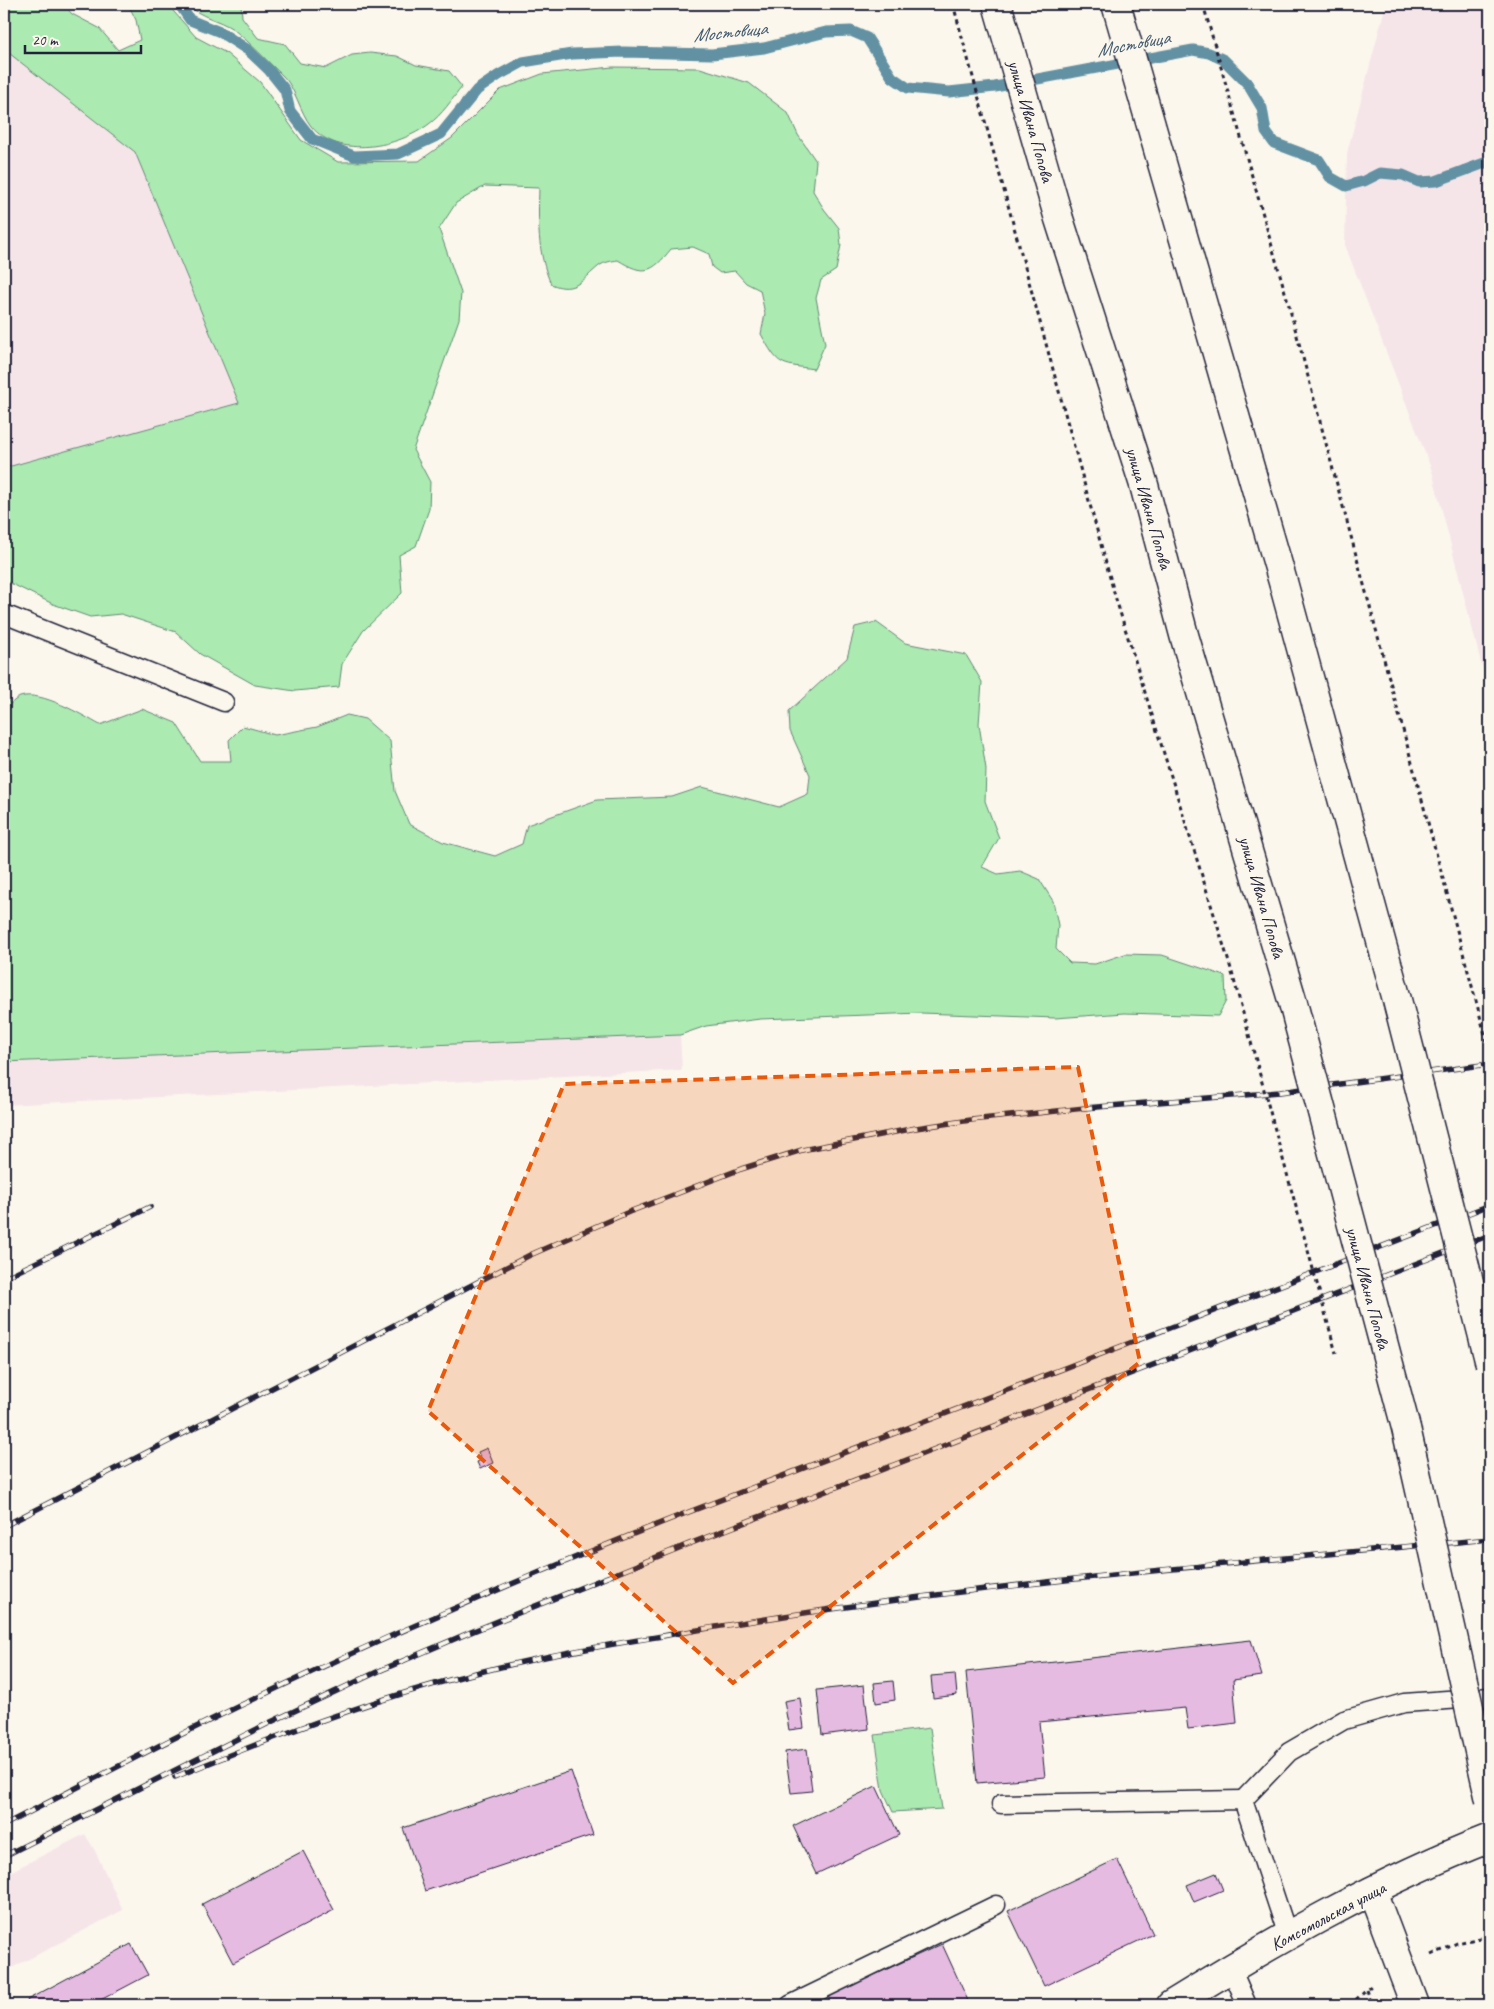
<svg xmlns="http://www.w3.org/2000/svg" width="1494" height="2009" font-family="Caveat,sans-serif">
<rect width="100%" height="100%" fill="#fbf7ec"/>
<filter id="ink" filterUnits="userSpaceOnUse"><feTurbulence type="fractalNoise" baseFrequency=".02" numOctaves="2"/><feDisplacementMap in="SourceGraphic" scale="10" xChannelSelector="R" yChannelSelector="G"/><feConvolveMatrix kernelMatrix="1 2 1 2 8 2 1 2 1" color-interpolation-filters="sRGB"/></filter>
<g filter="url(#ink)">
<g fill="#f5e5e9">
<polygon points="1386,4 1490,4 1490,698 1432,471 1345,245 1347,153"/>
<polygon points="4,47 135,152 239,403 4,468"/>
<polygon points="680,1035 682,1070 4,1105 4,1062"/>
<polygon points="85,1834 95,1851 123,1910 4,1972 4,1875"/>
</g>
<g fill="#abeab1" stroke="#668676">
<path d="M4,4h59l9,10 27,14 19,22 22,-10 -4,-20 -8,-16h39l29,33 30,16 34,29 41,58 37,22 81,-1 33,-23 48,-48 42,-16 71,-7 87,1 49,15 39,30 10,22 18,26 -3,30 11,18 15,19 2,17 -5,25 -15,10 -5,18 9,46 -11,25c-36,-5 -35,-3 -53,-35l4,-20 -5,-24 -14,-7 -11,-12 -15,2 -8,-6 -3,-13 -16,-7 -22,2c-19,24 -27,27 -53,11 -6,1 -14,2 -19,6 -17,14 -24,28 -48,18 -14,-31 -13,-63 -12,-96l-54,-2 -29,17 -17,26 22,64 -2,26 -46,131 17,32 -1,27 -13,37 -17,9 3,38 -39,38 -21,33 -3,23 -44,4 -40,-6 -55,-31 -24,-22 -55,-18 -31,3 -37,-13 -49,-24v-112l235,-65 -104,-251 -130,-102 -1,-4z"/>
<path d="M187,4h54l1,13 16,21 27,6 15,19 26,5 26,-13 18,-2 27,3 19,9 33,6 13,16c-10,12 -20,28 -33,37 -30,23 -91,36 -118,2 -11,-14 -16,-39 -28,-50 -16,-15 -32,-33 -50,-47 -15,-10 -32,-11 -46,-25z"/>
<path d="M876,622l29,21 61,12 16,27 -3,42 7,45 -1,32 14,37 -17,29 16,7 22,-3 19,8 14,22 5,24 -2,24 14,14 25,1 30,-10 37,1 63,21 1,25 -8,15 -93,-3 -70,5 -134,-5 -161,6 -54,7 -26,9 -676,27v-371l6,13c3,-2 7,-6 10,-7 21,-7 62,18 80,28l42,-16 34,14 24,38h31l-2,-21 14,-14 32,9 42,-8 30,-12 18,4 25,22 5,50 14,33 34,18 52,14 27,-12 5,-19 70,-25 75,-3 30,-10 77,20 29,-13 2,-19 -20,-44 -1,-20 58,-53 8,-31z"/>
<polygon points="930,1728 942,1809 893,1812 883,1790 875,1735"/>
</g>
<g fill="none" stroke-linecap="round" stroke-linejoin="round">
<polyline stroke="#6291a3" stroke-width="11" points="179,4 190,20 220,32 248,50 269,70 285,90 290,111 312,139 354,156 398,154 441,134 477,90 499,75 523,62 572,54 623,52 712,54 764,48 826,32 851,31 867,38 892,77 908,88 949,92 995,87 1193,50 1209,53 1224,60 1247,83 1262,108 1266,132 1274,143 1319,160 1330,177 1346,186 1364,181 1380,173 1403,175 1419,182 1436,181 1490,161"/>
</g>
<g fill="#e6bbe1" stroke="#22223b">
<polygon points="487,1448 493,1463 480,1469 477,1462 481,1460 478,1452"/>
<polygon points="1251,1640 1262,1676 1233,1680 1237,1723 1188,1729 1185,1708 1039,1722 1045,1777 977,1783 966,1672"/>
<polygon points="955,1674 957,1695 933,1698 931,1676"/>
<polygon points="893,1681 895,1700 876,1703 874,1683"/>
<polygon points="864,1685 869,1729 822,1735 817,1690"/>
<polygon points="800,1698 804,1728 789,1730 784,1701"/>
<polygon points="807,1749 812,1791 791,1793 785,1752"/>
<polygon points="571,1771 593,1835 425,1891 403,1828"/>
<polygon points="876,1786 899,1835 816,1874 793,1826"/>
<polygon points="303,1851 334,1910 233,1963 202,1904"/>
<polygon points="1117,1859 1153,1934 1044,1986 1008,1911"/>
<polygon points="1216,1873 1223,1890 1194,1902 1187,1885"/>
<polygon points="131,1944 148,1975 91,2005 30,2005 27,2000"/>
<polygon points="942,1944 970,2005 808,2005"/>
</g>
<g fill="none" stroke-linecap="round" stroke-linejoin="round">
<g stroke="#22223b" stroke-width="21">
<g id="lane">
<polyline points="4,614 224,702"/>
<polyline points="1243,1800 1289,1752 1344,1720 1404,1703 1490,1697"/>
<polyline points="1001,1804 1243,1800 1288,1936"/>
<polyline points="1231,1968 1247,2005"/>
<polyline points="790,2005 996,1905"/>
</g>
</g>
<g stroke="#22223b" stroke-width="31">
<g id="secondary">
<polyline points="1372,1891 1415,2005"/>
<path d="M1171,2005c100,-62 208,-124 319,-167"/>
</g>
</g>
<g stroke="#22223b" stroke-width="3" stroke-dasharray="4 4" stroke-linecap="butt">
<polyline points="1203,4 1289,306 1490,1053"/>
<polyline points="1432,1955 1457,1943 1490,1936"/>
<polyline points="1367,1990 1372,2005"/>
<polyline points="1350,2005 1371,1986"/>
</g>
<use href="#lane" stroke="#fbf7ec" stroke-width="18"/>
<use href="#secondary" stroke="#fbf7ec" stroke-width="28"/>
<g stroke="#22223b" stroke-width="5.5">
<g id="rail">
<polyline points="4,1278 150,1207"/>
<polyline points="4,1526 530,1255 629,1212 741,1169 802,1150 916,1128 971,1120 1085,1108 1280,1092 1482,1065"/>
<path d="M175,1777c114,-47 231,-90 352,-116 52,-12 106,-20 159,-29 266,-46 535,-68 804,-93"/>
<path d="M4,1825c83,-42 165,-86 250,-126 140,-67 283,-127 427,-184l809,-310"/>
<polyline points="4,1856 271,1722 379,1671 471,1632 689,1544 1490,1235"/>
</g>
</g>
<use href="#rail" stroke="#fbf7ec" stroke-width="4" stroke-dasharray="11" stroke-linecap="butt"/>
<g stroke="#22223b" stroke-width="31" stroke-linecap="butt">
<g id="secondary-bridge">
<polyline points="997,4 1059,219 1144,485 1184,635 1293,1003 1406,1428 1490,1800"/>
<polyline points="1116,4 1283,582 1396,996 1490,1364"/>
</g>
</g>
<polyline stroke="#22223b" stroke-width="3" stroke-dasharray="4 4" stroke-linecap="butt" points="953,4 1115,596 1231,969 1336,1353"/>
<use href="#secondary-bridge" stroke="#fbf7ec" stroke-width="28"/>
</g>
</g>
<path fill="#e8590c" fill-opacity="0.2" stroke="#e8590c" stroke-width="4" stroke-dasharray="10 6" stroke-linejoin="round" d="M1078,1067l62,295 -407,321 -305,-272 136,-327z"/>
<g text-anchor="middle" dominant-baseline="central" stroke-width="4" stroke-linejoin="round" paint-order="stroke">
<g font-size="18" fill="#22223b" stroke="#fbf7ec">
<text transform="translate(1031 121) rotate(74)">улица Ивана Попова</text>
<text transform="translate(1149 508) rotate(74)">улица Ивана Попова</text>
<text transform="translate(1262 897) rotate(74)">улица Ивана Попова</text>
<text transform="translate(1368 1288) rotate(75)">улица Ивана Попова</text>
<text transform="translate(1328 1916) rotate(-28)">Комсомольская улица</text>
</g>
<g font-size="19" font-style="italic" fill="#425a6f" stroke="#fbf7ec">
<text transform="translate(730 32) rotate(-6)">Мостовица</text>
<text transform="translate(1133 44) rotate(-11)">Мостовица</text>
</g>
</g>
<rect width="1494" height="2009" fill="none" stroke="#fbf7ec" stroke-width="20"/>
<rect x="10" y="10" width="1474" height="1989" fill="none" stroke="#22223b" stroke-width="2" filter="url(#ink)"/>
<path d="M25 45v8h116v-8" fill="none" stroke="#22223b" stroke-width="2.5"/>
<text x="32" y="45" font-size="15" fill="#22223b" stroke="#fbf7ec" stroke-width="4" paint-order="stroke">20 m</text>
</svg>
